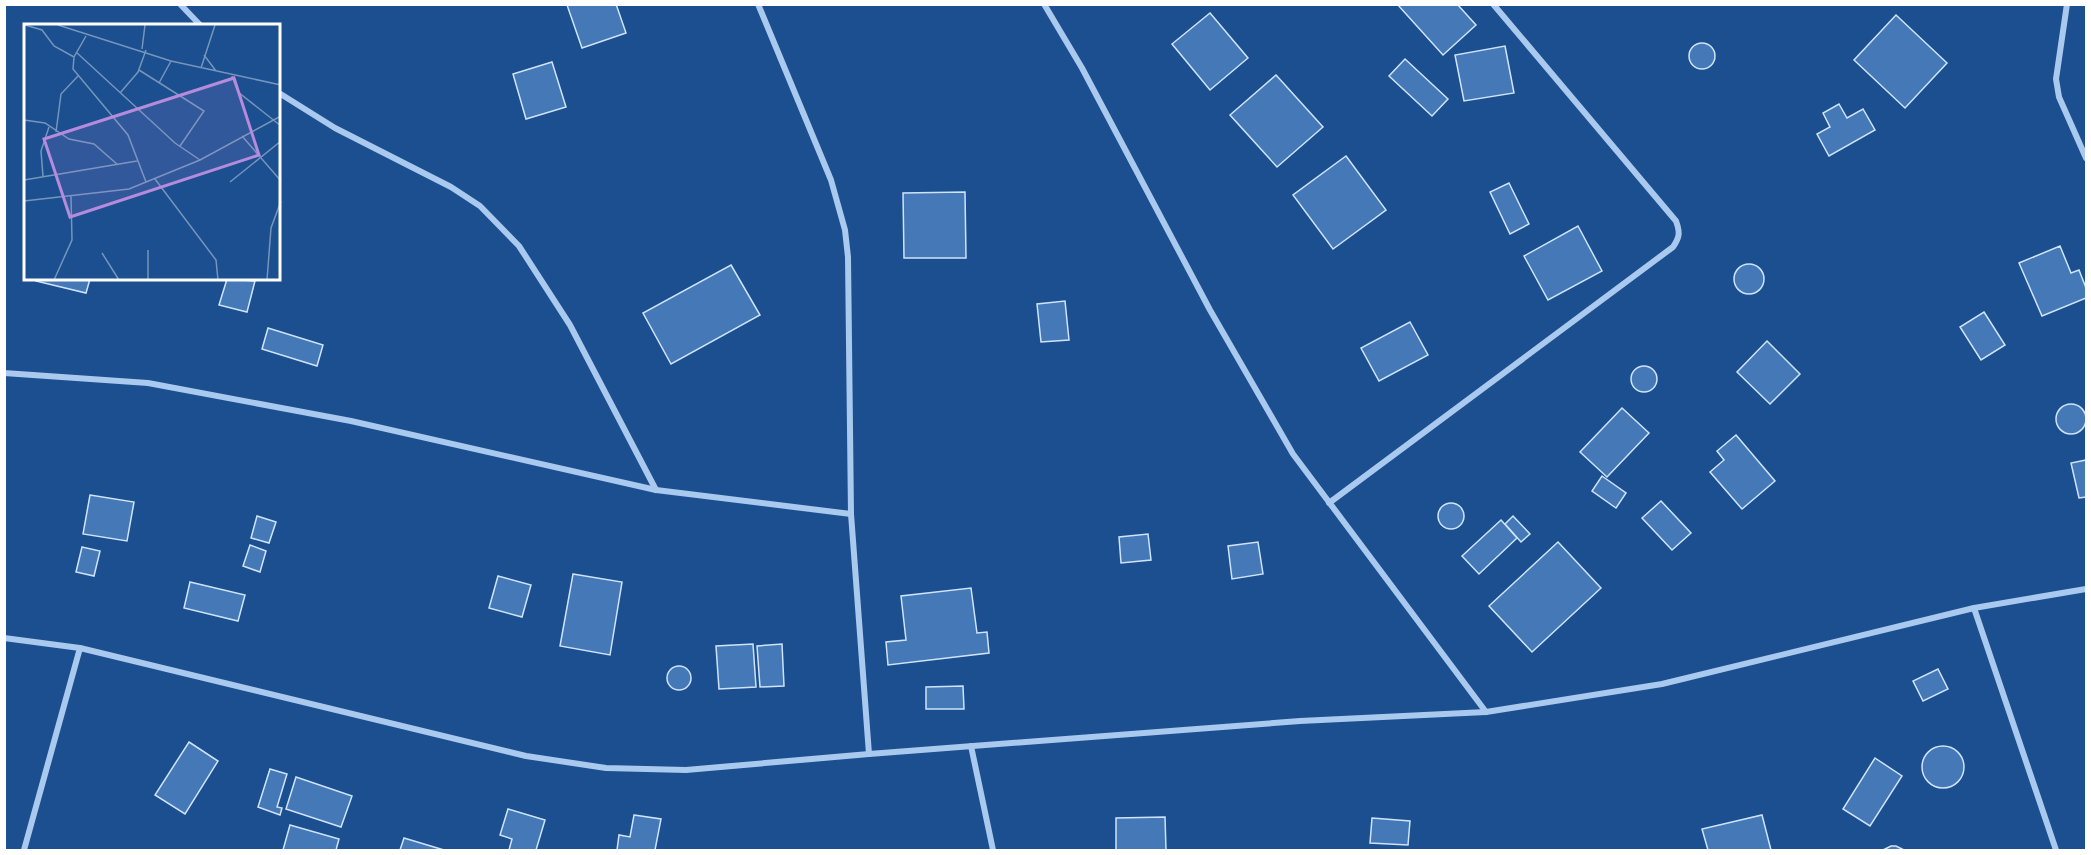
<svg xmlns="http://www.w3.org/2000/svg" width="2091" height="855" font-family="'Work Sans',sans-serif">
<rect width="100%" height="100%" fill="#1b4f8f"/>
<g fill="#4478b7" stroke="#cfe3fa" stroke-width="1.5">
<polygon points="569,4 616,4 626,33 582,48 567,5"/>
<polygon points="1397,4 1457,4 1476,25 1443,55"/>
<polygon points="1210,13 1248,58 1210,90 1172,44"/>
<polygon points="1896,15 1947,63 1905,108 1854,60"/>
<circle cx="1702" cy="56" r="13"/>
<polygon points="1505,46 1514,93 1464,101 1455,55"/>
<polygon points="1405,59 1448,99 1432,116 1389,76"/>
<polygon points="552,62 566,107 526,119 513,74"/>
<polygon points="1276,75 1323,127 1277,167 1230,115"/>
<polygon points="1839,104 1847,118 1863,109 1875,130 1829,156 1817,134 1830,127 1823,113"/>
<polygon points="1346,156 1386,210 1333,249 1293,195"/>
<polygon points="1509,183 1529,224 1510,234 1490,192"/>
<polygon points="965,192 966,258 904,258 903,193"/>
<polygon points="1578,226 1602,271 1548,300 1524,256"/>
<polygon points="2060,246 2071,273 2079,270 2086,288 2086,298 2042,316 2019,263"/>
<circle cx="1749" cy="279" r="15"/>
<polygon points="731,265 760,315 671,364 643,313"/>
<polygon points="37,279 90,279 86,293 36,281"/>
<polygon points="227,279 255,281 247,312 219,305"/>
<polygon points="1065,301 1069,340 1041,342 1037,304"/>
<polygon points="1984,312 2005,345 1981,360 1960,327"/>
<polygon points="1410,322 1428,355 1379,381 1361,348"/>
<polygon points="268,328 323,345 317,366 262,349"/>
<polygon points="1767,341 1800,374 1770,404 1737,372"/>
<circle cx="1644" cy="379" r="13"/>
<circle cx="2071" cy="419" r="15"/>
<polygon points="1622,408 1649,433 1607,477 1580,452"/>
<polygon points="1736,435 1775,481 1742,509 1710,472 1724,460 1717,451"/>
<polygon points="2086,460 2086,497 2079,498 2071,463"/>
<polygon points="1602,476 1626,493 1616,508 1592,491"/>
<polygon points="90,495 134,502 127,541 83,534"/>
<polygon points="1661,501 1691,533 1672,550 1642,518"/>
<circle cx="1451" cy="516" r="13"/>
<polygon points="257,516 276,522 269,543 251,538"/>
<polygon points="1513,516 1530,534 1521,542 1505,524"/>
<polygon points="1501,520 1517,538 1479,574 1462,556"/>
<polygon points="1148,534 1151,560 1121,563 1119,537"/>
<polygon points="1258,542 1263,574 1232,579 1228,546"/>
<polygon points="1558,542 1601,588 1532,652 1489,606"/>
<polygon points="250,545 266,551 260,572 243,566"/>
<polygon points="82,547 100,551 94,576 76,572"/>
<polygon points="573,574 622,582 610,655 560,646"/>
<polygon points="498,576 531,585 522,617 489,608"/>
<polygon points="190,582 245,595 238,621 184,608"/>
<polygon points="971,588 977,633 987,632 989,653 888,665 886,642 906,640 901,596"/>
<polygon points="753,644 756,687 719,689 716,646"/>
<polygon points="782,644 784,686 760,687 757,646"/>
<circle cx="679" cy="678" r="12"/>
<polygon points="1938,669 1948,689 1923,701 1913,681"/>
<polygon points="963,686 964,709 926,709 926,687"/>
<polygon points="189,742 218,761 185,814 155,795"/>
<circle cx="1943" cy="767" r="21"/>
<polygon points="1875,758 1902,776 1870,826 1843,809"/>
<polygon points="270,769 287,774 277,807 282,808 280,815 258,807"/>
<polygon points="296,777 352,796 341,827 286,809"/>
<polygon points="508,809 545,820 536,850 509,850 512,839 500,835"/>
<polygon points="634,815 661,819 655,850 617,850 619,835 630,837"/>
<polygon points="1762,815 1771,850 1708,850 1702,829"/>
<polygon points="1165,817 1166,850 1116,850 1116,818"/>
<polygon points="1372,818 1410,821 1408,845 1370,843"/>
<polygon points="290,825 339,839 336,850 283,850"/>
<polygon points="404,838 444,850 400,850"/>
<polygon points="1891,846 1896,846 1904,850 1883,850"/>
</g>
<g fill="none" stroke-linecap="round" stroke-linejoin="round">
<g stroke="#a9c9ee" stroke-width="6">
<polyline points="180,4 201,26"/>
<polyline points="758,4 831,180 845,230 848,257 851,514 869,754"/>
<polyline points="1044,4 1082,68 1210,310 1293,454 1486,712"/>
<polyline points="2067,4 2056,79 2059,97 2086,158"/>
<polyline points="279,93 335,128 451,187 480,206 519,246 570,325 656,490"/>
<polyline points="4,373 148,383 351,421 656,490 851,514"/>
<path d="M1329,503l344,-256c7,-10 7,-15 3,-26l-183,-217"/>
<polyline points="1974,608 2056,850"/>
<polyline points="4,638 80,648 526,756 606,768 686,770 869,754 1300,721 1486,712 1662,684 1974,608 2086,589"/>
<polyline points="971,746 993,850"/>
<polyline points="24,850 80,648"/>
</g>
</g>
<g transform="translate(24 24)">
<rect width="256" height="256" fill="#1b4f8f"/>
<path fill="none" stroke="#7695bc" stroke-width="1.5" d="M1,1l17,5 12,16 20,11M34,1l113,36 110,24M62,12l-12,21 -1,12 55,66 18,47M118,25l3,-24M52,28l99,91 25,17M180,31l12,16M177,44l14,-43M115,46l65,41 -24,35M208,52l6,16 43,34M135,59l12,-22M96,69l18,-21 8,-22M0,96l21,3 24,16 25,5 24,21M32,108l5,-38 17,-18M218,112l39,45M19,152l-2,-25 8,-24M131,155l61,81 2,20M0,156l113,-19M206,158l51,-41M0,177l105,-12 71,-29 81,-44M124,226v30M78,229l17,27M30,256l18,-40 -1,-44M243,256l4,-52 10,-27"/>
<path fill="#b68bdc" fill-opacity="0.15" stroke="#b68bdc" stroke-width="3" d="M210,54l25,77 -189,62 -26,-78z"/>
<rect width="256" height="256" fill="none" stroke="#fff" stroke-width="3"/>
</g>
<rect width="2091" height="855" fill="none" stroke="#ffffff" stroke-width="12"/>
</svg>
